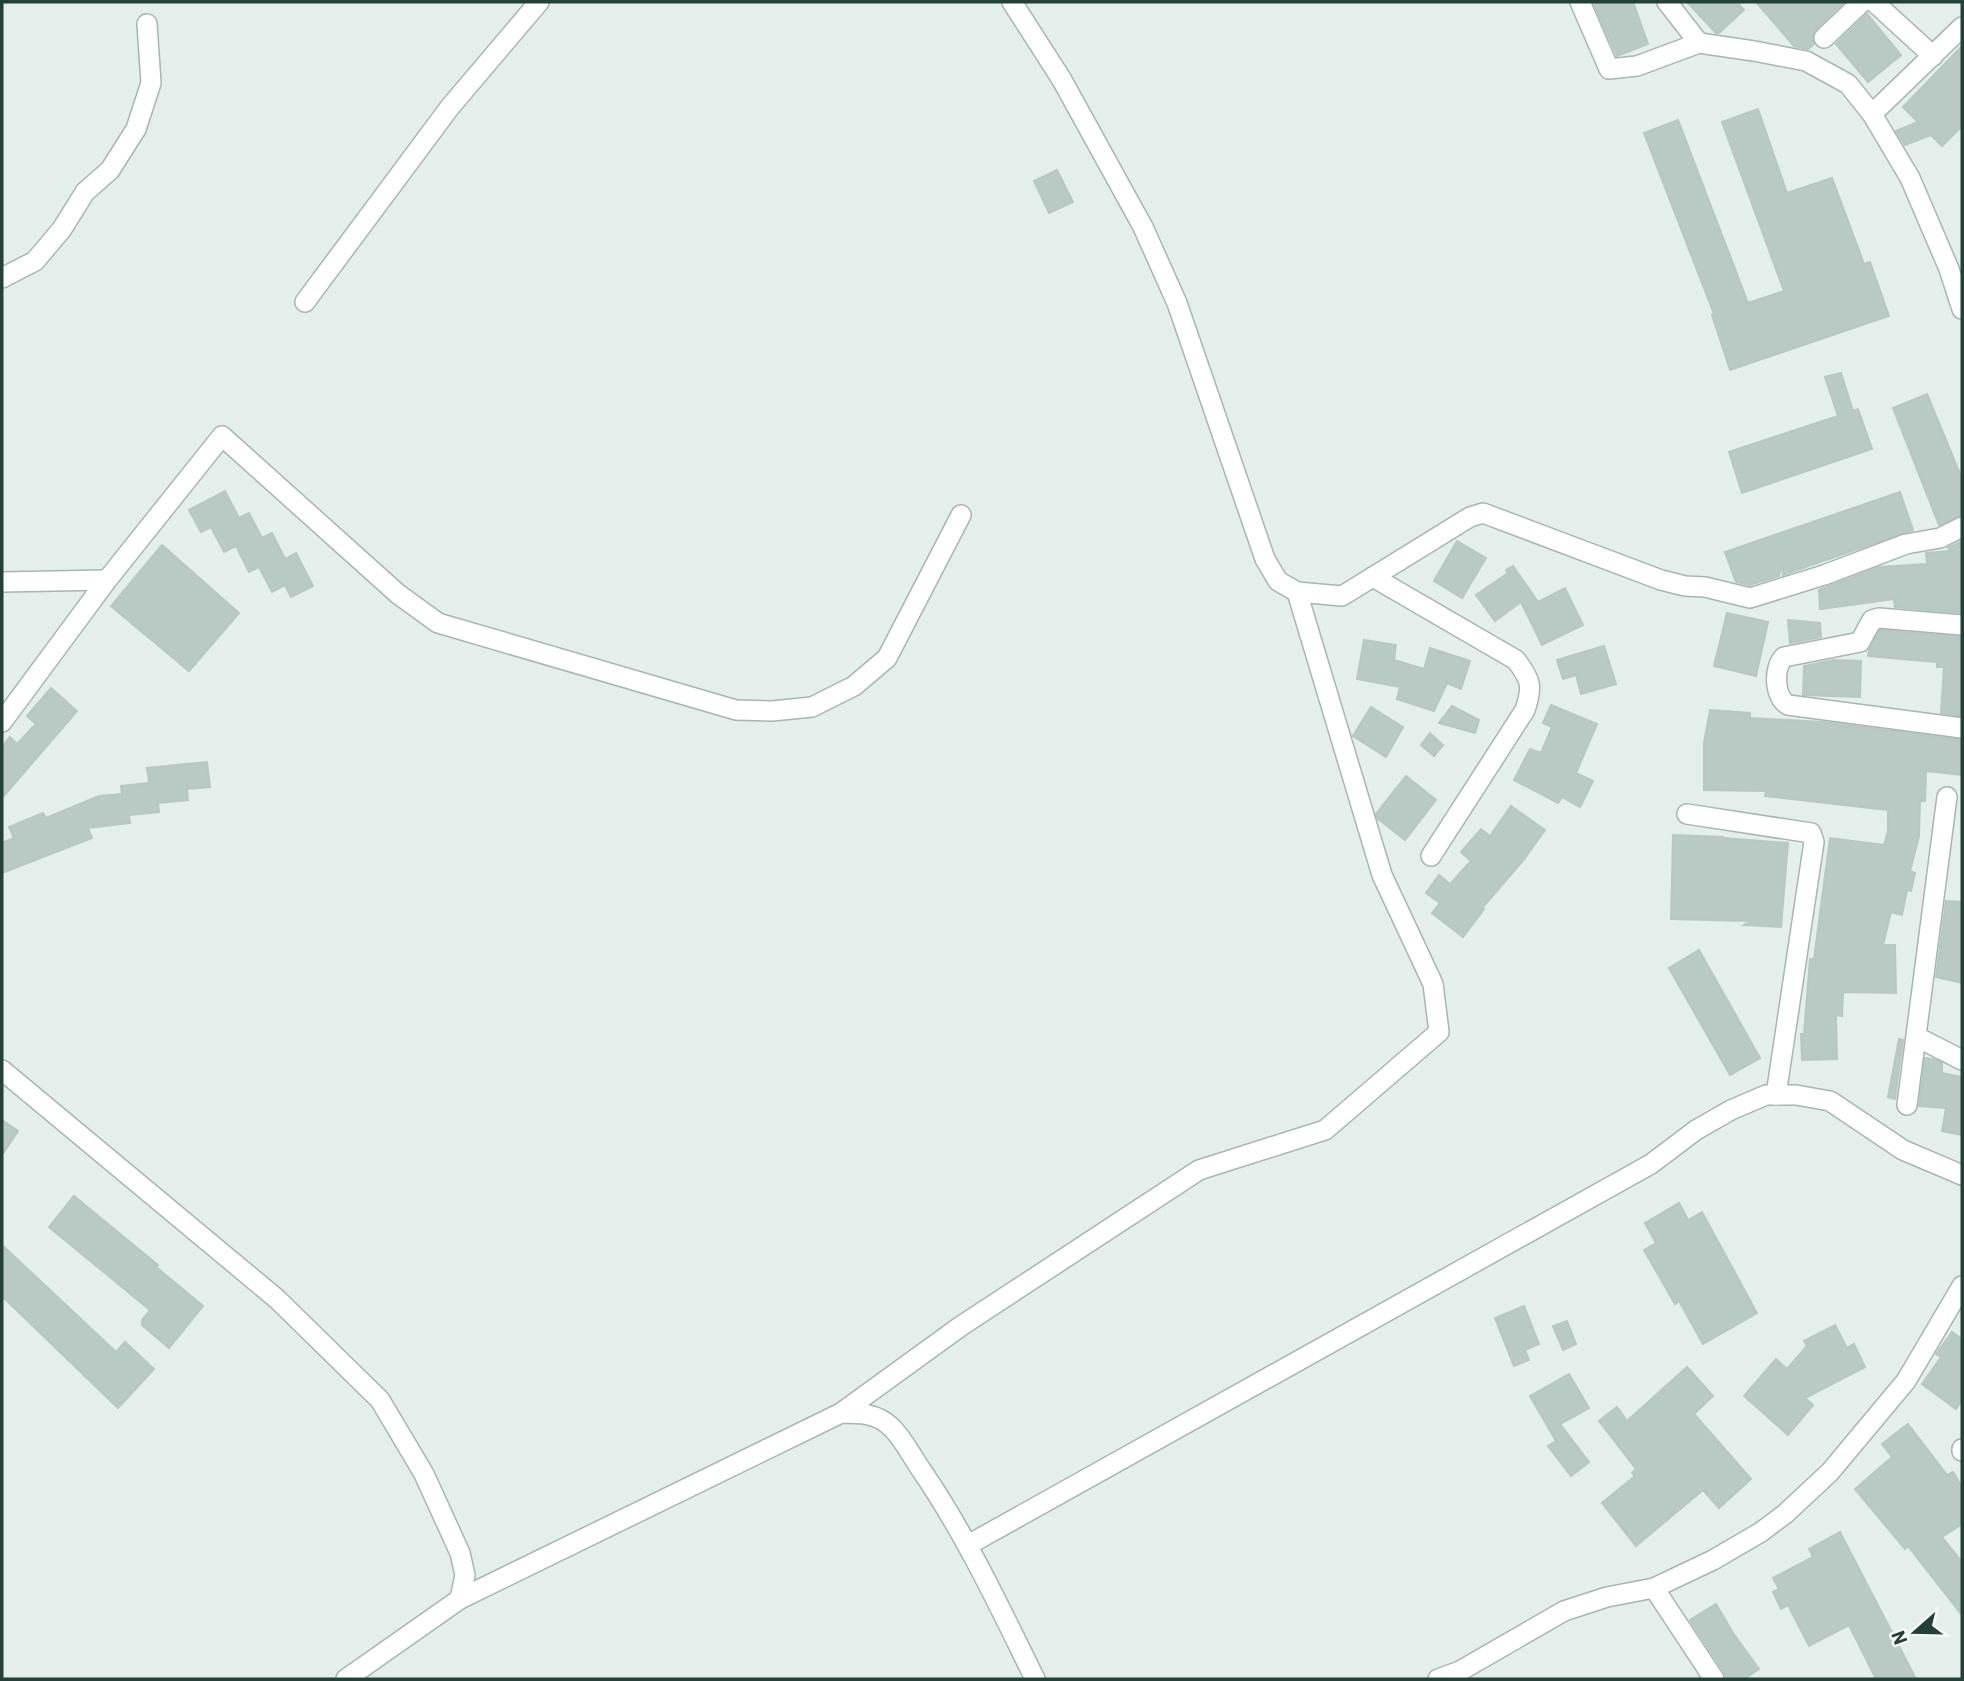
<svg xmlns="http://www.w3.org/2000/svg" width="1964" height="1681" font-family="Barlow,sans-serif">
<rect width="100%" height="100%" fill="#e4eeea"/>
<g fill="#b9c9c3" stroke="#b6c8c1" stroke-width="2">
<polygon points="1593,2 1633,2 1648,44 1617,56"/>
<polygon points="1687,2 1737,2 1744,10 1719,33 1716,33"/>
<polygon points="1756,2 1844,2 1815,30 1812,35 1814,44 1808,49 1794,46"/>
<polygon points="1867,14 1901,55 1868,82 1836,44"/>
<polygon points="1962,46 1962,126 1942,146 1931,135 1905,145 1896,131 1918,122 1903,107"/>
<polygon points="1758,109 1787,193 1832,178 1864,264 1870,262 1889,316 1730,370 1712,315 1714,314 1644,133 1678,120 1748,303 1784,291 1722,122"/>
<polygon points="1057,170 1073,202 1049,213 1034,181"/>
<polygon points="1841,373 1853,411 1858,409 1872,449 1742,493 1729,452 1838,416 1825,377"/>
<polygon points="1927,394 1962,479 1962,515 1939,525 1893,408"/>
<polygon points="225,491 239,518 249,513 262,538 272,533 285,559 296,553 313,586 291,597 285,585 272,592 259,567 249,572 236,546 224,552 211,527 201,532 189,510"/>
<polygon points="1900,492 1913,530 1783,575 1782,564 1779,576 1750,585 1736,582 1725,552"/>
<polygon points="1457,541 1486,558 1462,598 1434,581"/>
<polygon points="1962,541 1962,613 1895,607 1894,599 1820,609 1819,590 1879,567 1927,564 1926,553 1950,551 1948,548"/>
<polygon points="162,545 239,613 189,671 111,606"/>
<polygon points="1513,566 1538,602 1565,588 1583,625 1542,645 1521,602 1495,621 1476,595 1508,573 1506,570"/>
<polygon points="1727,613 1768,622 1756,676 1714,666"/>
<polygon points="1788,620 1820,623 1821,637 1790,643"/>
<polygon points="1880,630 1962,637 1962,716 1941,713 1944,667 1937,667 1937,662 1868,656 1869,650"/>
<polygon points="1364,640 1396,645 1394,660 1424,669 1430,648 1470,661 1461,689 1447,683 1434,711 1397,699 1400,687 1357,679"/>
<polygon points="1604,646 1616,684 1581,694 1576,675 1563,679 1557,660"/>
<polygon points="1834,660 1861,661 1860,697 1803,695 1804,666"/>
<polygon points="51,688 77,711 2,798 2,747 10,737 17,744 36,724 27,716"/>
<polygon points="1551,705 1597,724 1576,773 1593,781 1580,807 1562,797 1558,803 1514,780 1530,749 1541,753 1552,727 1543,723"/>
<polygon points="1452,706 1479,720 1475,733 1439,723"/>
<polygon points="1371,707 1403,727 1386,757 1353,736"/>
<polygon points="1710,710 1750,713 1750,718 1823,722 1962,740 1962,775 1926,771 1925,801 1920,801 1919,836 1910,871 1915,873 1911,891 1907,890 1902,915 1891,912 1883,945 1895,945 1896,993 1843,992 1842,1016 1836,1015 1837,1059 1802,1060 1801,1034 1804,1034 1810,959 1814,959 1830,838 1884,845 1888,831 1888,810 1765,796 1766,791 1704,790 1704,743"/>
<polygon points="1430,733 1443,745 1434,756 1421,745"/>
<polygon points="207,762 210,787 187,789 188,800 158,803 159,812 129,815 130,823 88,828 92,838 2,873 2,843 14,838 9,827 43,813 46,818 99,796 122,794 121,786 149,783 147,768"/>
<polygon points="1406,776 1436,800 1405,840 1378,819 1376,814"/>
<polygon points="1511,806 1545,830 1522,862 1482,908 1484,909 1463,937 1432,913 1440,903 1426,893 1439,875 1450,884 1471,861 1461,852 1481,829 1490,836"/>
<polygon points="1673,835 1723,837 1723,838 1788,843 1781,927 1744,925 1751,921 1671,919"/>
<polygon points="1946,901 1962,902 1962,983 1936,977"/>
<polygon points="1699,950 1760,1058 1730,1075 1669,968"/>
<polygon points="1899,1039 1903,1040 1895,1099 1888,1097"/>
<polygon points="1925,1058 1933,1059 1942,1063 1942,1073 1962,1077 1962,1135 1942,1131 1946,1108 1919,1106"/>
<polygon points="2,1120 18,1131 2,1155"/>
<polygon points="74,1196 158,1265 156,1267 203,1306 169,1348 142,1325 142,1320 150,1310 49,1227"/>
<polygon points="1679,1203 1688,1220 1702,1212 1757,1313 1703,1344 1679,1301 1675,1304 1644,1250 1656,1243 1645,1223"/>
<polygon points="2,1245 116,1352 125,1342 154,1369 118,1408 2,1296"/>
<polygon points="1524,1306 1539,1344 1525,1350 1529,1360 1514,1366 1495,1318"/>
<polygon points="1567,1321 1576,1344 1563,1350 1553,1326"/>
<polygon points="1835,1325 1847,1348 1854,1344 1865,1367 1805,1398 1813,1405 1788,1435 1744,1396 1776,1359 1787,1369 1807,1346 1804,1341"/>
<polygon points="1952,1332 1962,1339 1962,1399 1956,1409 1922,1384 1941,1357 1936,1354"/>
<polygon points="1687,1367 1713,1396 1694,1414 1751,1479 1719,1508 1703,1490 1636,1546 1602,1503 1635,1476 1632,1473 1636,1469 1599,1421 1617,1407 1627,1421"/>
<polygon points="1569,1374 1589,1408 1560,1424 1589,1462 1571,1476 1548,1446 1556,1441 1530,1396"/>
<polygon points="1908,1424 1947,1475 1953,1472 1962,1487 1962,1524 1942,1537 1962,1562 1962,1615 1908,1546 1905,1549 1855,1489 1892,1457 1882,1444"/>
<polygon points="1840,1532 1885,1619 1916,1679 1876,1679 1849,1625 1809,1646 1788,1605 1781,1609 1773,1592 1779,1589 1773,1578 1813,1557 1809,1549"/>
<polygon points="1716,1604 1733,1633 1759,1669 1744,1679 1726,1679 1724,1672 1690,1620"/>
</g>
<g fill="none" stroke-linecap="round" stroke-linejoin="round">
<g stroke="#a6b6b1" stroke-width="22">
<g id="street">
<polyline points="1012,2 1062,80 1143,227 1177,303 1265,559 1278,581 1297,592 1342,596 1470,517 1483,513 1661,580 1685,586 1705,587 1750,598 1824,575 1906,544 1940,538 1962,527"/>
<polyline points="1580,2 1609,69 1637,66 1699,43 1754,51 1806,61 1848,84 1872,114 1910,178 1949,269 1962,309"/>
<polyline points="1667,2 1699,43"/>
<polyline points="1874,2 1933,56"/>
<polyline points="1824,38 1862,2"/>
<polyline points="1872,114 1962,27"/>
<polyline points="2,278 35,261 62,229 85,192 110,170 136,129 151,83 147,24"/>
<polyline points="305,302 450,107 539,2"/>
<path d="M1373,577l143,83c15,20 17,26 9,50l-94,146"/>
<polyline points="2,582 107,580"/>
<path d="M1962,625l-83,-7 -7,2 -12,22 -76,15c-11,11 -10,40 4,48l174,23"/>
<polyline points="2,722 107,580 222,436 398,594 438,623 736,710 772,711 812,707 854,686 887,658 961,515"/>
<polyline points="1687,814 1811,833 1814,842 1776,1095"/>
<polyline points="1917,1037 1962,1060"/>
<polyline points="2,1070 277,1299 380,1400 424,1474 460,1553 465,1575 460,1599 346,1679"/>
<polyline points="1907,1105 1947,797"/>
<polyline points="841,1413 961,1326 1199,1170 1325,1130 1439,1032 1433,984 1382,875 1297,592"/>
<polyline points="1962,1449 1962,1451"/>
<polyline points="968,1545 1651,1164 1696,1130 1731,1110 1766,1095 1796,1095 1830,1101 1903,1150 1962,1175"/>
<polyline points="1654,1588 1714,1679"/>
<path d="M460,1599l381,-186c18,0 36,0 50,14 12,11 21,30 31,44 45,66 78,137 113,208"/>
<polyline points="1438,1679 1460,1671 1564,1611 1607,1597 1654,1588 1713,1560 1761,1532 1785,1514 1830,1472 1906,1381 1962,1286"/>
</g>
</g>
<use href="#street" stroke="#fff" stroke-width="19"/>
</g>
<rect width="1964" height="1681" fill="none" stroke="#234039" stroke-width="7"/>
<g transform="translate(1915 1632) rotate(250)" stroke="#f5faf8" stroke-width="5" paint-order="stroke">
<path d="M0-5L12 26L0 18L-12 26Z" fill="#234039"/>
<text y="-10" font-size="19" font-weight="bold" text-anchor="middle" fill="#234039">N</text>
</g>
</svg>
